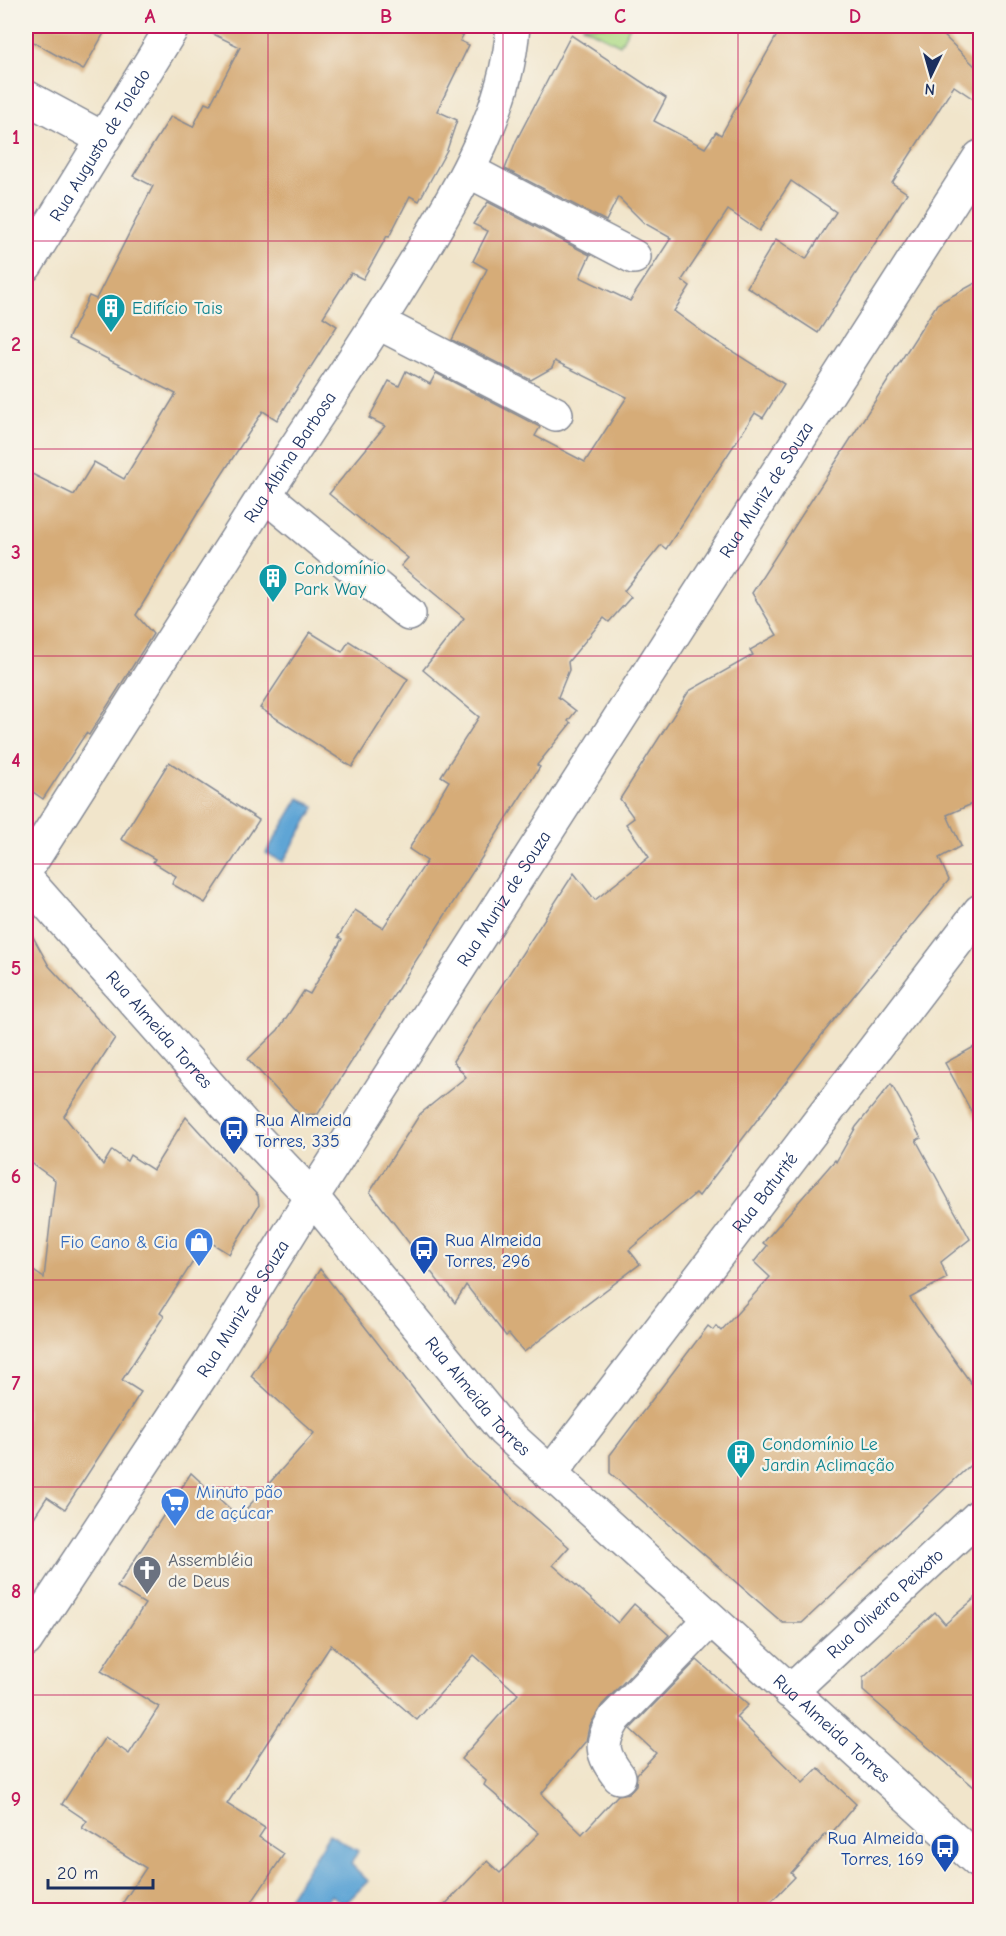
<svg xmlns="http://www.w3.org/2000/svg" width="1006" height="1936" font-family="'Comic Neue',sans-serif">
<rect width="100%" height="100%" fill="#f7f3e8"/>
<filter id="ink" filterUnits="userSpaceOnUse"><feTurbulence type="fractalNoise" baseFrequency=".0167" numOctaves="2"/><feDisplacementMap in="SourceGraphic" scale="12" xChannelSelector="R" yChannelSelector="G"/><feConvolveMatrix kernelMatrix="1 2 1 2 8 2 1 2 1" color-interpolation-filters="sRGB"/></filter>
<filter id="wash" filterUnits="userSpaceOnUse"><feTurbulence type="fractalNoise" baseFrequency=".008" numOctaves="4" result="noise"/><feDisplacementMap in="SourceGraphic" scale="24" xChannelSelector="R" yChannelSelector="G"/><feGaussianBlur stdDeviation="1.35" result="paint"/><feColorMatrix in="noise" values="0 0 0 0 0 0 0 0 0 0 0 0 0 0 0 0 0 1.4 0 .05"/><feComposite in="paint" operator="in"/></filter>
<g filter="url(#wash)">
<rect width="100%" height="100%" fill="#f1e5cb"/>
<polygon fill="#aedb87" stroke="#648572" stroke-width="1.5" points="582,26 630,26 620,45"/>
<g fill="#5fa5d5" stroke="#3d6a9a" stroke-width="1.5">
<polygon points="299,798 315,807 283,862 266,853"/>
<polygon points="329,1834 358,1851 351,1864 368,1881 344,1905 331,1895 321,1910 281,1910"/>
</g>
<g id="blocks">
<g fill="#d6ac78">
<polygon points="26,26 108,26 83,70 26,38"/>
<polygon points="197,26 468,26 460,41 469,45 437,111 457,120 447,150 419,201 410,196 389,237 387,236 363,279 351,273 323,317 337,326 277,420 263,411 203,504 136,615 153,634 89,735 86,733 43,799 26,787 26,471 74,495 94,462 124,479 176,394 68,339 89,296 96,299 153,186 133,176 171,116 193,127 205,103 210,105 240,47"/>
<polygon points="782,26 934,26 977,68 981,104 954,86 892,183 907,193 818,333 747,287 776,239 806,259 836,212 791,181 759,231 728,210 682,280 690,286 674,311 708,336 784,384 763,418 755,413 666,549 661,545 624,591 631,597 609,622 604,618 568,662 569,670 558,697 576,711 568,721 571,723 537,765 540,767 523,793 318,1114 300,1115 248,1059 278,1030 304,991 310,994 342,939 338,937 355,910 383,928 427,861 409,849 449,781 441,776 479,717 423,670 464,618 401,566 408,558 329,494 385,426 369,418 389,381 399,386 406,371 430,384 436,373 540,427 535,436 585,462 627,397 555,361 552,368 531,380 452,340 487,269 473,261 488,231 473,224 488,202 590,255 580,277 630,301 671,238 644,223 618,197 606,221 505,169 516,141 571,35 666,98 654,121 705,148 716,132 721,135"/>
<polygon points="981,280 981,800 947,815 961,846 939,858 949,880 824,1032 699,1196 696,1193 629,1250 640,1264 524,1352 509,1334 506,1336 466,1285 455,1303 370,1192 420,1114 466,1077 453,1061 574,873 595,900 649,857 626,824 634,818 620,799 689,691 753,655 750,650 777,635 752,593 937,304"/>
<polygon points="310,632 342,652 349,641 408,679 352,767 260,708"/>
<polygon points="169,762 259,820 205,903 172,884 176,876 153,862 155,859 121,839"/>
<polygon points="26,924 49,966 115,1038 64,1116 103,1165 112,1150 127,1161 130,1155 153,1170 186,1117 258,1196 259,1205 229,1254 207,1240 160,1313 164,1316 122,1380 141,1392 65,1509 47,1497 26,1530 26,1266 44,1278 55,1180 26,1159"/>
<polygon points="981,1043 981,1129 945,1063"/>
<polygon points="891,1084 921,1138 916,1140 970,1239 941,1262 947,1278 910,1298 981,1397 981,1455 802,1623 783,1623 610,1473 610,1455 708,1326 713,1330 716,1326 721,1331 770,1277 754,1262 767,1246 763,1243 835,1160 836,1162 856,1127"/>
<polygon points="320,1269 468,1459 569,1547 553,1565 618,1623 634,1604 669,1635 602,1705 589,1727 586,1741 541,1794 582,1834 618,1795 629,1793 636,1785 637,1774 656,1753 630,1729 697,1660 748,1705 736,1717 803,1783 818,1768 856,1804 829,1836 826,1834 791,1873 795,1877 762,1911 439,1911 487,1861 500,1873 539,1833 484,1785 486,1781 461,1759 518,1694 474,1655 417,1720 331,1645 227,1804 265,1828 259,1837 284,1854 246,1911 173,1911 122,1904 146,1868 82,1828 87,1821 62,1804 105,1737 129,1754 159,1707 101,1671 145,1604 117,1587 191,1473 239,1517 314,1433 251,1376"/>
<polygon points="981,1593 981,1793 863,1691 863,1678 935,1612 945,1624"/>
</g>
</g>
</g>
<g filter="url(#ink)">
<use href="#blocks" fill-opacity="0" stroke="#868a94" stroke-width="1.5"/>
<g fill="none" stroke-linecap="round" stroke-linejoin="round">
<g stroke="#868a94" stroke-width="36">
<g id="minor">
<polyline points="26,97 102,138"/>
<polyline points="469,171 634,257"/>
<path id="s1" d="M26,265l147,-239"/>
<polyline points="379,323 556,414"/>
<polyline points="265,495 409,614"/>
<path id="s2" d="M26,870c79,-125 158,-250 238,-374 52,-80 106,-158 155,-240 43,-72 88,-146 94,-230"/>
<path id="s3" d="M26,879l224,253 62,65 192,234 476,432"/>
<path id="s4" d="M550,1474l430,-563"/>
<path id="s5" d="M26,1640l182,-275 104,-168 668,-1040"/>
<path id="s6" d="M790,1692l190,-177"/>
<path d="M619,1777c-18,-24 -20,-33 -4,-59l95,-98"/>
</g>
</g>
<use href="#minor" stroke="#fff" stroke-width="33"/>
</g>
</g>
<path fill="none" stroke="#c2185b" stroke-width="1.5" stroke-opacity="0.55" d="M268,26v1884M503,26v1884M738,26v1884M26,241h954M26,449h954M26,656h954M26,864h954M26,1072h954M26,1280h954M26,1487h954M26,1695h954"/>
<defs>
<g id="building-pin" transform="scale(1.5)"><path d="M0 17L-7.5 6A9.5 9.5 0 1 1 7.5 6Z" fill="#0f9aa8" stroke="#f7f3e8"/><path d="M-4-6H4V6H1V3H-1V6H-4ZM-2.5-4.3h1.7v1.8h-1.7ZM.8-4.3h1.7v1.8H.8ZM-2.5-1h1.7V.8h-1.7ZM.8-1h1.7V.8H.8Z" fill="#fff"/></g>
<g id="bus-pin" transform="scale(1.5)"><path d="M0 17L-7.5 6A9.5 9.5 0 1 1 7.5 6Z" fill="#1a4fb4" stroke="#f7f3e8"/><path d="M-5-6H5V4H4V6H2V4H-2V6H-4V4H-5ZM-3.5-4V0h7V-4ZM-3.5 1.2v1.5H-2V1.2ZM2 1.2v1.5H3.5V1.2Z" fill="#fff"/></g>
<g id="shop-pin" transform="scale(1.5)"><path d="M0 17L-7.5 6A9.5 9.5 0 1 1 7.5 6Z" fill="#3f7fe0" stroke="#f7f3e8"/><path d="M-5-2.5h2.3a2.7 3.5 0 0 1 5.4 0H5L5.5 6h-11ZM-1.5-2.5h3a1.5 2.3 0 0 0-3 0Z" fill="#fff"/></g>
<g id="supermarket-pin" transform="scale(1.5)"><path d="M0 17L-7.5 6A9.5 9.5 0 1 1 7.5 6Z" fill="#3f7fe0" stroke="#f7f3e8"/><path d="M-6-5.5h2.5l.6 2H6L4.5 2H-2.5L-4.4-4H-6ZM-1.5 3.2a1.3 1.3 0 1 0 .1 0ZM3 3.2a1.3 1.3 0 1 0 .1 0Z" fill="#fff"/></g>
<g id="church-pin" transform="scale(1.5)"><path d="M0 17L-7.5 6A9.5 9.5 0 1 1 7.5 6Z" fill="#6b7280" stroke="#f7f3e8"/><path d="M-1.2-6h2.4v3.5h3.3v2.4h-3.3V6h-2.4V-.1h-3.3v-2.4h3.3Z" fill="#fff"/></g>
</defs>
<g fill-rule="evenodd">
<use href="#building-pin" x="111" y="308"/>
<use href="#building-pin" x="273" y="578"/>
<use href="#bus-pin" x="234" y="1130"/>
<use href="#shop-pin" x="199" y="1242"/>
<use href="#bus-pin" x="424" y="1250"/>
<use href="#building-pin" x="741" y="1454"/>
<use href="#supermarket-pin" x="175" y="1502"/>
<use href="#church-pin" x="147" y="1570"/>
<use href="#bus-pin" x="945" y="1848"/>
</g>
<g text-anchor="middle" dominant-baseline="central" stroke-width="4.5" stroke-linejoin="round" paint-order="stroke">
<g font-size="18" fill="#1b2f5e" stroke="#f7f3e8">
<text stroke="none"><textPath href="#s1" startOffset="141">Rua Augusto de Toledo</textPath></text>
<text stroke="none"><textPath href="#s2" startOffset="490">Rua Albina Barbosa</textPath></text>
<text stroke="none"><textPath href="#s5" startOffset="1368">Rua Muniz de Souza</textPath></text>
<text stroke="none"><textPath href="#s5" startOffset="882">Rua Muniz de Souza</textPath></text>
<text stroke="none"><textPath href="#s3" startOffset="201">Rua Almeida Torres</textPath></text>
<text stroke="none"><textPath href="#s4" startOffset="354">Rua Baturité</textPath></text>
<text stroke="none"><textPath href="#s5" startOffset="396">Rua Muniz de Souza</textPath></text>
<text stroke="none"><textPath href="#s3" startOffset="687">Rua Almeida Torres</textPath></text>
<text stroke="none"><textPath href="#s6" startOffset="130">Rua Oliveira Peixoto</textPath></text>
<text stroke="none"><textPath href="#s3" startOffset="1173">Rua Almeida Torres</textPath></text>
</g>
<g font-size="18" fill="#0d838f" stroke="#f7f3e8" text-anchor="start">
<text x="132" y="308">Edifício Tais</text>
<text x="294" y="568">Condomínio<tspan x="294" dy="21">Park Way</tspan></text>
<text x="762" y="1444">Condomínio Le<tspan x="762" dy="21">Jardin Aclimação</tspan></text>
</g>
<g font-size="18" fill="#164399" stroke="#f7f3e8" text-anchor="start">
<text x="255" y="1120">Rua Almeida<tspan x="255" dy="21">Torres, 335</tspan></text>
<text x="445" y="1240">Rua Almeida<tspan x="445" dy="21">Torres, 296</tspan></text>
<text x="924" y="1838" text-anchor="end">Rua Almeida<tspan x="924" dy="21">Torres, 169</tspan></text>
</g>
<g font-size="18" fill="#366cbe" stroke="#f7f3e8" text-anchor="end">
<text x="178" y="1242">Fio Cano &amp; Cia</text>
<text x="196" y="1492" text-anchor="start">Minuto pão<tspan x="196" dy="21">de açúcar</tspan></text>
</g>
<g font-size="18" fill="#5b616d" stroke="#f7f3e8" text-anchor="start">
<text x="168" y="1560">Assembléia<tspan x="168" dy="21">de Deus</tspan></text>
</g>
</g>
<rect width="1006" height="1936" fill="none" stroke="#f7f3e8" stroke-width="66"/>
<g transform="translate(931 75) rotate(185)" stroke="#f7f3e8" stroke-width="4.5" paint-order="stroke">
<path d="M0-4.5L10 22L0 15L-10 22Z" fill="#1b2f5e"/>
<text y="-9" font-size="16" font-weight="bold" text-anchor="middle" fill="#1b2f5e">N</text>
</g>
<path d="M48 1879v9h105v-9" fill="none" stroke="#1b2f5e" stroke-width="3"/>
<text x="57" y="1879" font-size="18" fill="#1b2f5e" stroke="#f7f3e8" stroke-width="4.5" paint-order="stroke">20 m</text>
<rect x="33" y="33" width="940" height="1870" fill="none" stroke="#c2185b" stroke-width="2"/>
<g font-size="20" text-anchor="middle" font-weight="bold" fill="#c2185b">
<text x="150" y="23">A</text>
<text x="386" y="23">B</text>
<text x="620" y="23">C</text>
<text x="855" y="23">D</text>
<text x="16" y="144">1</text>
<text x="16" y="351">2</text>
<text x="16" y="559">3</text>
<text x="16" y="767">4</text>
<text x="16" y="975">5</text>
<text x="16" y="1183">6</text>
<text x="16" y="1390">7</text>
<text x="16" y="1598">8</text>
<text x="16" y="1806">9</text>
</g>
</svg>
